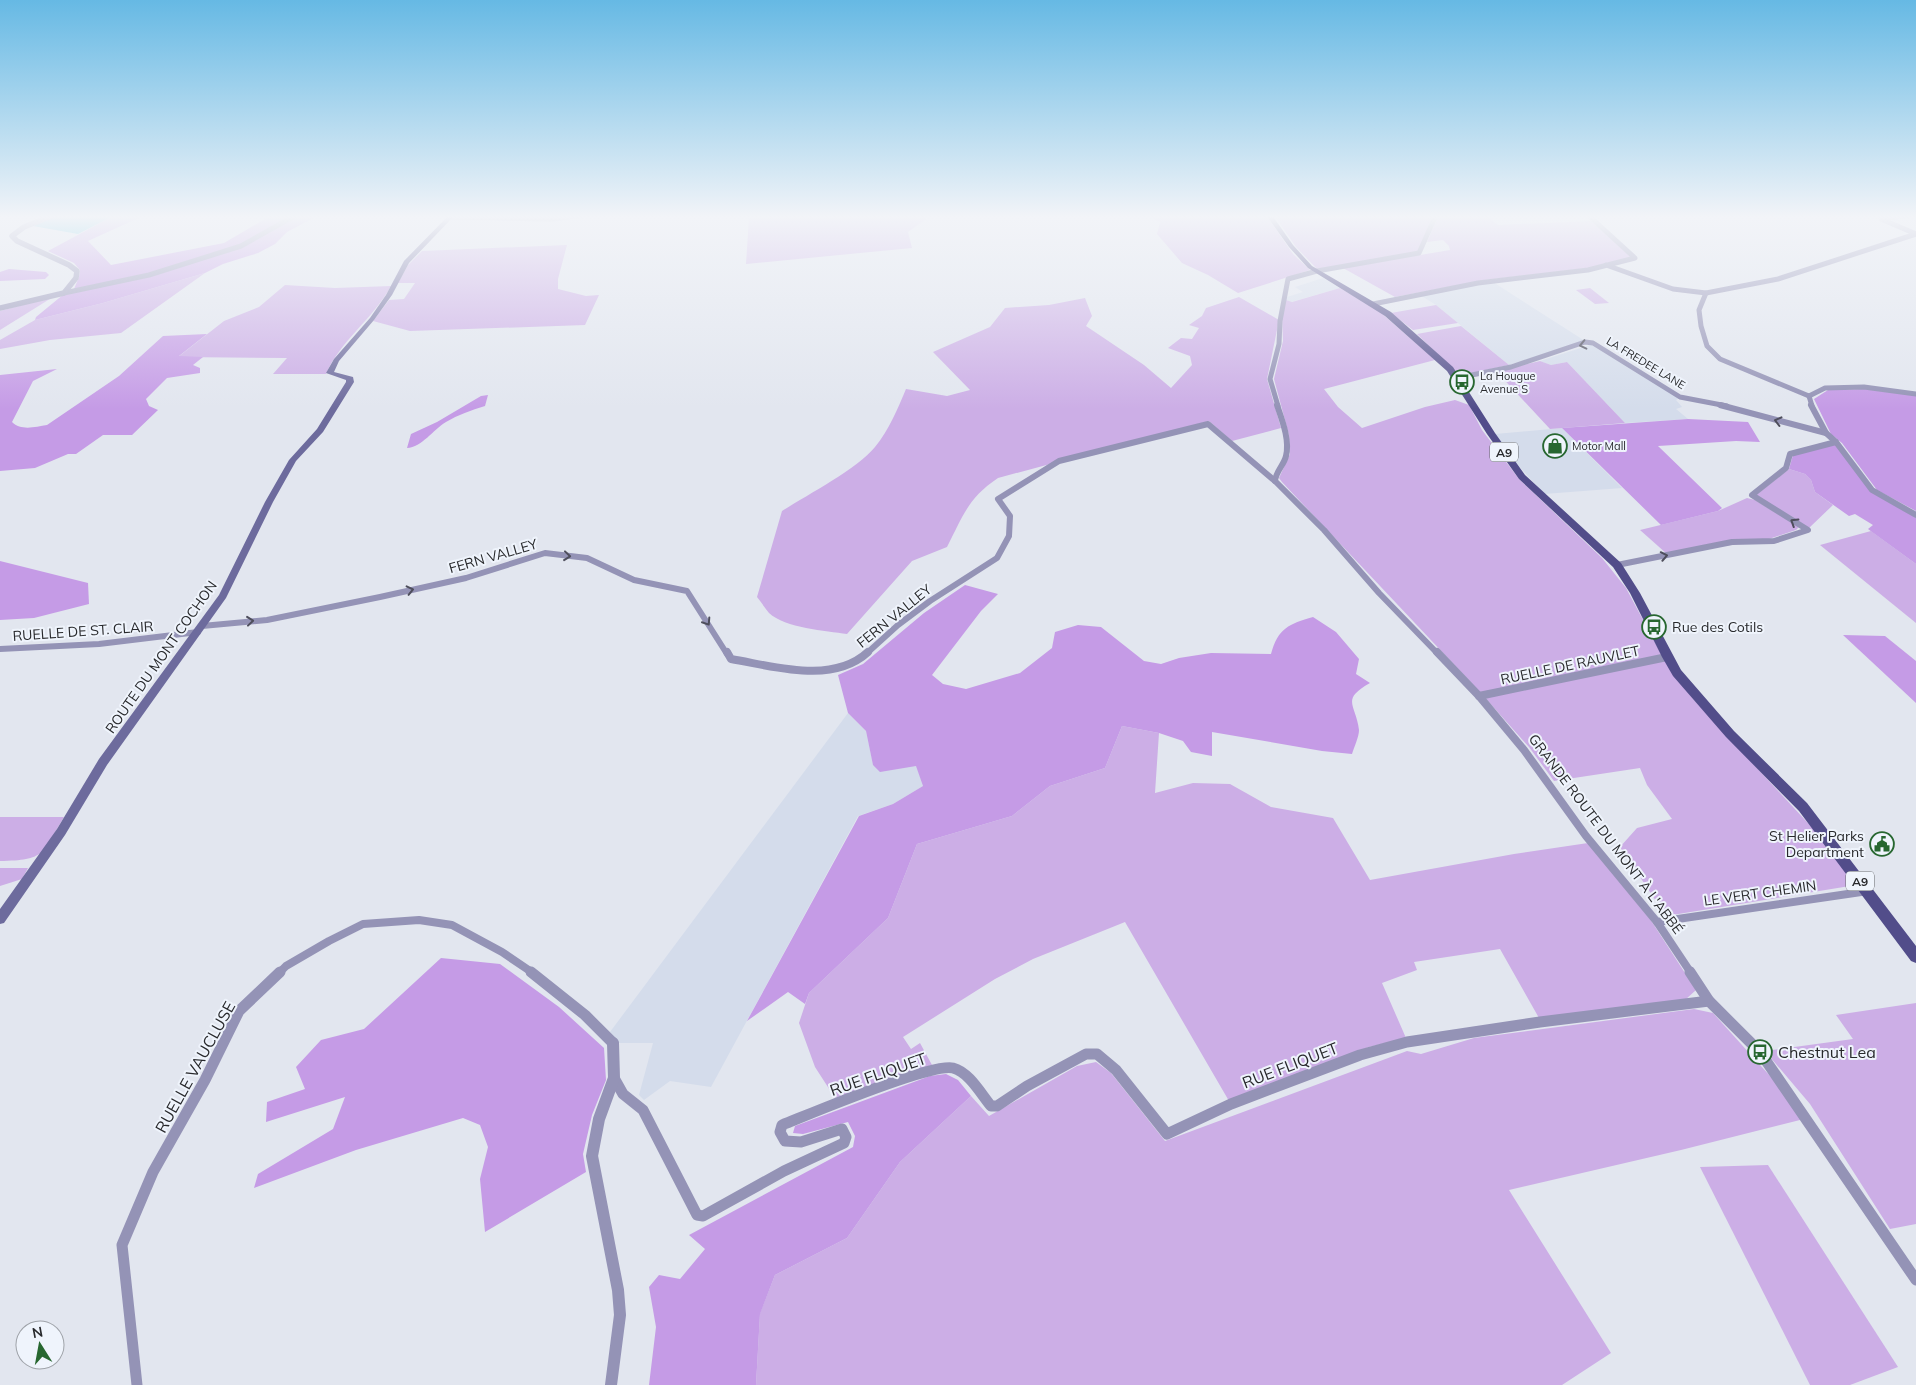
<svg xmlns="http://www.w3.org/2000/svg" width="1916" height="1385" font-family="Mulish,sans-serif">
<rect width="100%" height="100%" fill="#e2e6ef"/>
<g fill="#d4dceb">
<polygon points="1323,278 1340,288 1291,302 1286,300 1287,297 1303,292 1295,287"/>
<polygon points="1493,282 1585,341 1509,365 1436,305 1420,295"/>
<polygon points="1593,344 1679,398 1676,400 1682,407 1676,409 1688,419 1625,423 1567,362 1551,365 1540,361"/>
<polygon points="1562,428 1622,488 1544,494 1516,463 1495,434"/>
<polygon points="848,713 866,731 873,764 917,766 923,786 893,804 858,816 711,1087 670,1081 644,1100 639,1095 653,1043 619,1043 610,1032"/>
</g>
<g fill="#ccaee6">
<polygon points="813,215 925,215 926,219 908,232 912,248 746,264 749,218"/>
<polygon points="1148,215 1266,215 1293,254 1310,270 1238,293 1208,275 1182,263 1157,234 1160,222"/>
<polygon points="1274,215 1433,215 1419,251 1413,253 1317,269 1296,247"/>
<polygon points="1486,215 1498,225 1591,221 1631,257 1596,267 1485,280 1395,297 1343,268 1450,250 1449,246 1443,240 1427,242 1437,219"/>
<polygon points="567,245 558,279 558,289 586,296 599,295 585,325 410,331 373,321 389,300 404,299 415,283 398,283 408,265 422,251"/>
<polygon points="205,273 121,333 50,340 0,349 0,340 35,320 103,303"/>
<path d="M285,285l50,3 56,-2c-18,33 -51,55 -65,88h-53l14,-16 -109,-1 46,-36 35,-14z"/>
<polygon points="1340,288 1379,311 1435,360 1324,389 1338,407 1362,428 1425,407 1455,400 1469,405 1482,430 1519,479 1602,558 1626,588 1666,663 1693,699 1819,835 1856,885 1666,916 1620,847 1637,828 1672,819 1647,785 1640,768 1554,781 1529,747 1479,691 1282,482 1279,478 1290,454 1289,435 1274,379 1283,341 1282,318 1286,300 1292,302"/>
<polygon points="1590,288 1609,303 1595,304 1576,290"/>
<polygon points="53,297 0,330 0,311"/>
<path d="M1239,297l40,23 -12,59 14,49 -49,13 -23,-20 -211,57c-30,20 -35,38 -51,69l-35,14 -65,73c-21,-3 -62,-6 -78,-21 -4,-5 -8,-11 -12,-16l25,-86c25,-16 75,-42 93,-64 14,-17 23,-39 31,-58l41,7 23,-6 -37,-38 57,-25 15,-19 44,-3 36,-7 7,18 -6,10 58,39 27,23 21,-23 -2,-9 -22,-8 13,-10 11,1 7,-11 -10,-3 13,-9 4,-8z"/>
<polygon points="1436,305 1458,323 1413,330 1391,313"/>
<polygon points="1461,326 1509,365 1463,375 1459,371 1455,372 1417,334"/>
<polygon points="1540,361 1551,365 1567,362 1625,423 1550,429 1496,371"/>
<polygon points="1789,469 1805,474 1811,480 1815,492 1833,505 1809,528 1756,495"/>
<polygon points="1747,498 1755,500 1799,527 1796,530 1766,540 1667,554 1640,530 1718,511"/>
<polygon points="1871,531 1916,564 1916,623 1820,545"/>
<polygon points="1122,726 1159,733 1155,793 1193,783 1230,784 1271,807 1333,818 1370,880 1514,854 1588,843 1650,919 1696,990 1685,1000 1539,1018 1500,949 1414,962 1417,970 1382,983 1406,1038 1369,1047 1229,1101 1125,922 1033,959 995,979 903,1037 911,1049 920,1043 932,1065 835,1098 815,1067 799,1023 809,993 888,918 917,844 1012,816 1050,786 1105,768"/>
<path d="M0,817h64c-23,38 -18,43 -64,44z"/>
<polygon points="0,868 28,868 22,879 0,886"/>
<polygon points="1916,1003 1916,1224 1890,1229 1810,1104 1765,1051 1853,1039 1836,1015"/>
<polygon points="1694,1009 1713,1013 1808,1118 1681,1150 1509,1190 1611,1353 1562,1385 756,1385 760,1313 775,1275 847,1238 900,1162 971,1096 989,1116 1077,1066 1096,1062 1111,1073 1165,1141 1407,1051 1421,1054 1474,1038"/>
<polygon points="1768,1165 1898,1367 1850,1385 1810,1385 1700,1167"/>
</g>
<g fill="#c59be6">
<polygon points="115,215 145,215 88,241 111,265 224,243 272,215 293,215 240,245 149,274 74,289 79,277 80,270 74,263 48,251"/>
<polygon points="298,215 319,215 287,232 275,244 258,253 223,264 205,273 103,303 35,320 36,317 64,294 150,276 243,246"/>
<polygon points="9,269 46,272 49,275 45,279 0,281 0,272"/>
<path d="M207,334l-28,22 24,1 -10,8 7,3v5l-33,5 -21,21 3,7 9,4 -26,25h-29l-27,19h-8l-33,14 -35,3v-96l57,-6 -24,12 -21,41c9,9 23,5 35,3l72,-49 44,-40z"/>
<polygon points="1866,389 1916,395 1916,511 1877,490 1842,443 1831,434 1814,399 1828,390"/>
<path d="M488,395l-3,11c-14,4 -27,9 -39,16 -13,8 -24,25 -39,26l4,-14 26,-12 44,-26z"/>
<polygon points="1688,419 1748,422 1760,442 1736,441 1658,446 1722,508 1718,511 1661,525 1562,428"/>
<polygon points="1835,444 1869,489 1916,518 1916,564 1868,529 1873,525 1855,514 1849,516 1815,492 1811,480 1805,474 1789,469 1793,455"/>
<polygon points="0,561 88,583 89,604 34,618 0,620"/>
<path d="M965,585l33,9 -17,17 -49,64 11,9 23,5 54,-16 32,-25 3,-16 23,-7 23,2 43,34 17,3 18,-6 32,-5 60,1c7,-26 18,-30 42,-37l23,15 23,27 -3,15 14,9c-30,17 -14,21 -11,47 0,7 -5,17 -7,24l-30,-3 -110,-19v24l-21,-4 -8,-11 -24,-8 -37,-7 -17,42 -55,18 -38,30 -95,28 -29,74 -79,75 -4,11 -17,-12 -41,29 112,-205 34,-12 30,-18 -7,-20 -36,6 -7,-7 -7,-34 -18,-18 -10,-38 25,-11 61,-51z"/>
<polygon points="1843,635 1885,636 1916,661 1916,703"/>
<polygon points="441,958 500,964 559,1007 604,1048 606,1080 592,1115 583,1154 586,1172 485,1232 480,1179 488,1147 480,1125 463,1118 356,1150 254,1188 258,1174 333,1129 345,1097 266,1122 267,1102 305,1089 296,1067 321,1040 364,1029"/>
<polygon points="946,1074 958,1080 971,1096 900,1162 847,1238 775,1275 760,1314 756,1385 649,1385 656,1327 649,1287 659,1275 680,1279 705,1249 689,1235 853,1147 855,1136 848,1122 803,1134 793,1133 795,1126 930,1076"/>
</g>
<polygon fill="#44c1dd" points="59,215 115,215 78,234 33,226"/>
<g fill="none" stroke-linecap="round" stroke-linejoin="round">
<g stroke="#9493b6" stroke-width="5">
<polyline points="1910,215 1881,219 1916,234"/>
<polyline points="450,217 552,219 584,215"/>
<polyline points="1606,265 1673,289 1706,293 1778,279 1916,234"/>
<polyline points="64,293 149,275 241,246 296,215"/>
<polyline points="1706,293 1699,310 1701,326 1707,346 1720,359 1809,396"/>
<polyline points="1373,304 1478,283 1588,270 1635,258 1588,215"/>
<polyline points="1457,378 1511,367 1585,342 1593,343 1680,397 1727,406"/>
<polyline points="1809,396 1812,406"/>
<polyline points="1809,396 1825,388 1864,387 1916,394"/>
<polyline points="1278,406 1270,379 1279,344 1280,321 1288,279 1317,271 1419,253 1436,215"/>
</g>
<g stroke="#9493b6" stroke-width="6">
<polyline points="1720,405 1826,433"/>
<polyline points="1811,405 1826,433 1836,442 1872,490 1916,515"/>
<path d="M1275,481c1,-10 9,-16 11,-25 4,-16 -4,-36 -9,-51"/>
<polyline points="1617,565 1732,542 1774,541 1808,530 1752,495 1786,468 1790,454 1836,442"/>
<polyline points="202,626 267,620 380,597 466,578 545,553 587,558 634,580 687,591 727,654"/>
<polyline points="0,649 99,644 198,632"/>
<polyline points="866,654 898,625 930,601 997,558 1009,536 1010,516 998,499 1059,461 1208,424 1275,481 1324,530 1379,593 1438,654"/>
</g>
<g stroke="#9493b6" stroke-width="8">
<path d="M727,652l4,7c42,7 101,26 137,-7"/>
<polyline points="1437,652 1479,696 1524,750 1586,836 1657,922 1691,973"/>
<polyline points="1479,696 1667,657"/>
<polyline points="1657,922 1868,891"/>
<polyline points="279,973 286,966 329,941 363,924 419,920 452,925 502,952 533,973"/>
</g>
<g stroke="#9493b6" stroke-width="11">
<polyline points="531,972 585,1015 613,1043"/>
<polyline points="1690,972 1709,1001 1760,1052 1916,1280"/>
<path d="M614,1078l9,16 20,16 54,105 6,1 81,-45 60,-28 2,-6 -4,-8 -41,13 -16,-1 -5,-9 2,-7c28,-11 148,-62 171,-57 16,4 28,26 38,38h6l30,-20 59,-32h11l19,16 51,64 64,-30 129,-49 47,-13 133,-20 169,-21"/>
<polyline points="137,1385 122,1245 153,1172 205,1080 239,1011 280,972"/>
</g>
<polyline stroke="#9493b6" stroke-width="5.5" points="0,308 64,293 76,278 77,271 69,265 17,241 12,236 24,227 54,215"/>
<polyline stroke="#9493b6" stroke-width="12" points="611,1385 620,1315 618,1290 592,1156 599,1119 614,1078 613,1043"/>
<polygon fill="#6d6b9d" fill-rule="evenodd" points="449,215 455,215 409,263 392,295 374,320 339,361 334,372 353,377 354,382 323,432 296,461 273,502 226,598 107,765 65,835 4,923 0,924 0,909 57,829 99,759 219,595 265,502 289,460 317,429 346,382 346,380 326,373 334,359 370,318 386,295 404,261"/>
<polygon fill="#524d8a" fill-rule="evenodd" points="1266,215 1272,215 1293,245 1312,266 1391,312 1453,367 1495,433 1525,475 1621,563 1640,593 1681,670 1734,731 1807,803 1916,946 1916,963 1911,961 1799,811 1726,737 1673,676 1662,657 1630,593 1613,567 1519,479 1487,434 1447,371 1385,316 1308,268 1289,247"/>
</g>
<defs><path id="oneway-chevron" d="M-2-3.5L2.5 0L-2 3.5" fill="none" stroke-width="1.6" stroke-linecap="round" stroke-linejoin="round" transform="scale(1.25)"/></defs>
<g stroke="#4e4e5c">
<use href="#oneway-chevron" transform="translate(1583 345) rotate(167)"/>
<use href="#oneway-chevron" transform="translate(1778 421) rotate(-166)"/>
<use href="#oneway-chevron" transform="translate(1794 522) rotate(-148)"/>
<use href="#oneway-chevron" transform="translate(567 556) rotate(6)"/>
<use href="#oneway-chevron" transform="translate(1664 556) rotate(-11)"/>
<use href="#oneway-chevron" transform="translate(410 590) rotate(-13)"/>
<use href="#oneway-chevron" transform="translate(250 621) rotate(-6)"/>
<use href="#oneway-chevron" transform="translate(707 622) rotate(57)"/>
</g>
<linearGradient id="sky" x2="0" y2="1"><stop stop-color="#66b9e4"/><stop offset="0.53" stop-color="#f2f4f8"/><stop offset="1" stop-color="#f2f4f8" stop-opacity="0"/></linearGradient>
<rect width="1916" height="409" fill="url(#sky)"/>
<defs>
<g id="bus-ring" transform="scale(1.25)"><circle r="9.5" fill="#eff4fc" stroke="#276730" stroke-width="1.5"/><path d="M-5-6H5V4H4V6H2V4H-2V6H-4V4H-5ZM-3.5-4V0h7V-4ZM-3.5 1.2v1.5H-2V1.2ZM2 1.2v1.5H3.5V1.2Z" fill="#276730"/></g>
<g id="shop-ring" transform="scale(1.25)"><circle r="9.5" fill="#eff4fc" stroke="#276730" stroke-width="1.5"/><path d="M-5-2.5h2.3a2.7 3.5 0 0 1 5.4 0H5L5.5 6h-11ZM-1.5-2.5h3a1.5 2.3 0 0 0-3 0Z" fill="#276730"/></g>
<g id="civic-ring" transform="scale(1.25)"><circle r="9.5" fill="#eff4fc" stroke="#276730" stroke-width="1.5"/><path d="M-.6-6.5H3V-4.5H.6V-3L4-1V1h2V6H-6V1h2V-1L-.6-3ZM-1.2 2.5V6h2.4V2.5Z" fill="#276730"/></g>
</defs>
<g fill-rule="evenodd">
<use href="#bus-ring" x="1462" y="382"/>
<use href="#shop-ring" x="1555" y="446"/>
<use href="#bus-ring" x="1654" y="627"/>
<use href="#civic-ring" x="1882" y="844"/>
<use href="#bus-ring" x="1760" y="1052"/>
</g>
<g text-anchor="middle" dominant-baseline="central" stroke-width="4" stroke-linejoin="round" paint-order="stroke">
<g font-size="11" fill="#28292c" stroke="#eff4fc">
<text transform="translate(1646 363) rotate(31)">LA FREDEE LANE</text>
</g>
<g font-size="11" fill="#28292c" stroke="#eff4fc" text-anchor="start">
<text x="1480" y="376">La Hougue<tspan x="1480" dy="13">Avenue S</tspan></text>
<text x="1572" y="446">Motor Mall</text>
</g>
<g fill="#eff4fc" stroke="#64666a" stroke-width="1">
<rect x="1490" y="442.5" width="28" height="19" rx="4"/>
<rect x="1846" y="871.5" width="28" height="19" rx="4"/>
</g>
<g font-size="12" font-weight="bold" fill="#28292c">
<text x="1504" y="452">A9</text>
<text x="1860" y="881">A9</text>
</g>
<g font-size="14" fill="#28292c" stroke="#eff4fc">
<text transform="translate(493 556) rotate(-16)">FERN VALLEY</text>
<text transform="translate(894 616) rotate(-39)">FERN VALLEY</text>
<text transform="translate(83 631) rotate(-4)">RUELLE DE ST. CLAIR</text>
<text transform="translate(161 657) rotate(-55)">ROUTE DU MONT COCHON</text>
<text transform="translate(1570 665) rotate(-12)">RUELLE DE RAUVLET</text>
<text transform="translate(1606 834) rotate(53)">GRANDE ROUTE DU MONT À L'ABBÉ</text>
<text transform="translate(1760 893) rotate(-8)">LE VERT CHEMIN</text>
</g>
<g font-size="14" fill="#28292c" stroke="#eff4fc" text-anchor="start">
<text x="1672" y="627">Rue des Cotils</text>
<text x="1864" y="836" text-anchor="end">St Helier Parks<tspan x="1864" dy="16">Department</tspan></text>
</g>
<g font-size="16" fill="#28292c" stroke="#eff4fc" text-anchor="start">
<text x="1778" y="1052">Chestnut Lea</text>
</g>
<g font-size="16" fill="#28292c" stroke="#eff4fc">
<text transform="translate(1290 1065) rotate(-21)">RUE FLIQUET</text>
<text transform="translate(195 1067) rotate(-61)">RUELLE VAUCLUSE</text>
<text transform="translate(878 1074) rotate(-19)">RUE FLIQUET</text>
</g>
</g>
<g transform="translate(40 1345) rotate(349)"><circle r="24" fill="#eff4fc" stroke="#9fa3a9"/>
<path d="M0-4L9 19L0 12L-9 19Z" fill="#276730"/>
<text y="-8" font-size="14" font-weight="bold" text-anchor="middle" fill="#28292c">N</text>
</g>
</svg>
